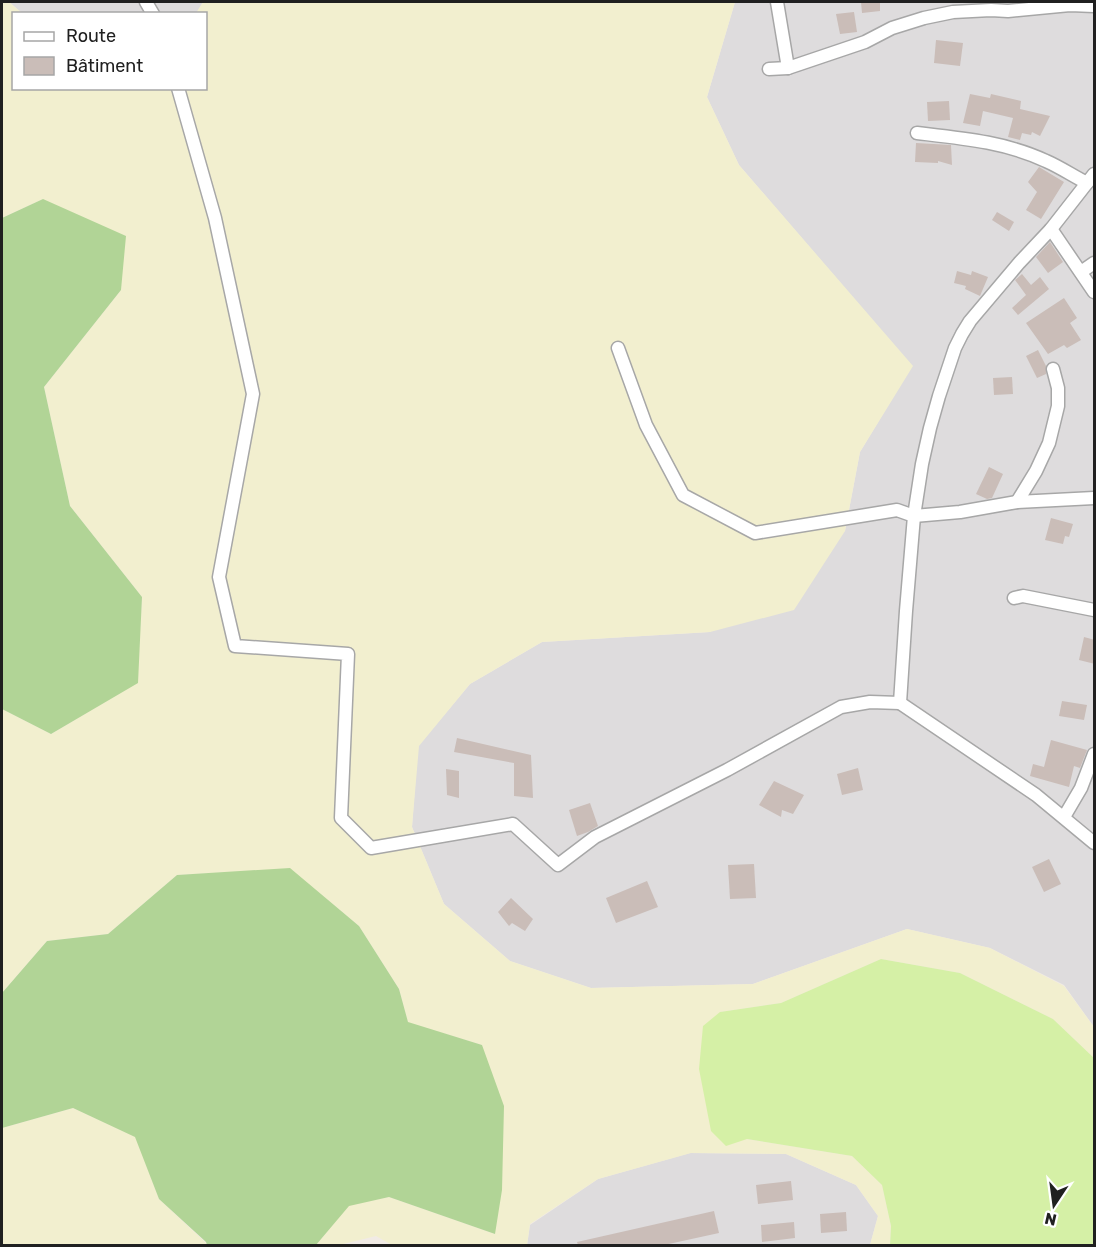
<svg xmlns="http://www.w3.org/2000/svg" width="1096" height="1247" font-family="Rubik,sans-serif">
<rect width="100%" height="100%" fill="#f1ebe5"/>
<g fill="#dedcdd">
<polygon points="9,2 203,2 196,14 22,13"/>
<polygon points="735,2 1094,2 1094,1027 1064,985 990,948 907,929 753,984 591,988 510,961 444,904 412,827 418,746 470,684 542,642 710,632 845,531 860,452 912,366 739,165 707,97"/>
<polygon points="690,1153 786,1154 856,1185 878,1216 870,1245 527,1246 530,1225 598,1179"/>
</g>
<g fill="#f2efcf">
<polygon points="2,2 9,2 22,13 14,14 14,88 206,88 206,14 196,13 203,2 735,2 707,97 739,165 913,366 860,452 845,531 794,610 710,632 542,642 470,684 419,746 412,827 444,904 510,961 591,988 753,984 907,929 990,948 1064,986 1094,1027 1094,1058 1053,1019 960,973 881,959 781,1003 720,1012 747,1139 852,1156 882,1185 891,1226 890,1245 870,1245 878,1216 856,1185 786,1154 691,1153 598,1179 530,1224 527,1245 392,1245 376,1236 339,1245 316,1245 349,1205 389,1197 495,1234 482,1045 408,1023 399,989 359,926 290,869 177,875 108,934 47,941 2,993 2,709 51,734 137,683 142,597 70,506 44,387 121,290 43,199 2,218"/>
<polygon points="73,1108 136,1137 159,1199 206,1243 207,1245 2,1246 2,1128"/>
</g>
<polygon fill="#d5f0a6" points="881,959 960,973 1053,1019 1094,1058 1094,1245 890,1245 891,1226 882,1185 852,1156 747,1139 726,1146 711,1131 699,1069 703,1026 720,1012 781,1003"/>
<g fill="#b1d496">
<polygon points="43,199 126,236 121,290 44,387 70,506 142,597 138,683 51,734 2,709 2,218"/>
<polygon points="290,868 359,926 399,989 408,1022 482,1045 504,1106 502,1190 495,1234 389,1197 349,1206 316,1245 207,1245 206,1242 159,1199 135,1137 73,1108 2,1128 2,993 47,941 108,934 177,875"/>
</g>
<g fill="#cabdb8">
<polygon points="861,2 880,2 880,11 862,13"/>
<polygon points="854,12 857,32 840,34 836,14"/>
<polygon points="936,40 963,43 960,66 934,63"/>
<polygon points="970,94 990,98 991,94 1021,101 1020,109 1050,116 1040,136 1032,132 1031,135 1022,133 1020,140 1008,137 1013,118 983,111 980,126 963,123"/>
<polygon points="949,101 950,120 928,121 927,102"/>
<polygon points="916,143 951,145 952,165 938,161 938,163 915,162"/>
<polygon points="1039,167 1064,182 1041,219 1026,210 1037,192 1028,182"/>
<polygon points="997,212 1014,222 1009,231 992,220"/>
<polygon points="1050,242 1063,262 1048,273 1036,257"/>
<polygon points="957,271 971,275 972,271 988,277 980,296 965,289 966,286 954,283"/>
<polygon points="1022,274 1031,285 1040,277 1049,289 1018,315 1012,308 1026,295 1015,280"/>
<polygon points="1064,298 1077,318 1070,323 1081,340 1067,348 1064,345 1048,354 1026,323"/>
<polygon points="1038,350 1046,366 1046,374 1037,378 1026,356"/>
<polygon points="1012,377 1013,394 994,395 993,378"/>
<polygon points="989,467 1003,474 992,498 987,499 976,494"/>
<polygon points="1051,518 1073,524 1069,537 1065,536 1063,544 1045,540"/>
<polygon points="1084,637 1095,640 1095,664 1079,660"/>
<polygon points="1062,701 1087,705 1084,720 1059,716"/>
<polygon points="457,738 531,755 533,798 514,796 514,763 454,752"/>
<polygon points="1051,740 1087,750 1080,768 1074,766 1069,787 1030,776 1033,764 1044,767"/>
<polygon points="858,768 863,790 842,795 837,774"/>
<polygon points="446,769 459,771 459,798 447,795"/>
<polygon points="774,781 804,795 793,814 782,810 781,817 759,805"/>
<polygon points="590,803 598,826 588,832 577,836 569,810"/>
<polygon points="1049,859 1061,884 1044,892 1032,867"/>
<polygon points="754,864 756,898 730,899 728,865"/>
<polygon points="647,881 658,907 616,923 606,898"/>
<polygon points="511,898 533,919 525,931 512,923 509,926 498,912"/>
<polygon points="791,1181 793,1200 758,1204 756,1185"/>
<polygon points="714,1211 719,1233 664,1245 578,1245 577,1242"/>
<polygon points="846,1212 847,1231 821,1233 820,1214"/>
<polygon points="794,1222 795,1238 762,1242 761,1225"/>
</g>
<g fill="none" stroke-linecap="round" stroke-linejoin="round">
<g stroke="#a7a7a7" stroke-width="15">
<g id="minor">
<polyline points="146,2 153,14"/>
<polyline points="777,2 788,68"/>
<polyline points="769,69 788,68 865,42 892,28 924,18 953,12 991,10 1008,11 1070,5 1094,6"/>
<polyline points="178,88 215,218 253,394 219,577 235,646 348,654 341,818 371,848 513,824 558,865 595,837 727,770 841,707 870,702 900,703"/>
<path d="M917,133c43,5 89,9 129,28 14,6 27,15 41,22"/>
<polyline points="1094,174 1051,229 1019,263 970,321 962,334 955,348 939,396 930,428 922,464 914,516 960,512 1017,502 1094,498"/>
<polyline points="1051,229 1094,292"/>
<polyline points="1081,272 1094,263"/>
<polyline points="618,348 646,425 683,495 755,533 897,510 914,516 906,611 900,703 1036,795 1094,843"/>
<polyline points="1017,502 1036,471 1049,443 1058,406 1058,388 1053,369"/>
<polyline points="1014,598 1023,596 1094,610"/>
<polyline points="1064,817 1081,788 1094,754"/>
</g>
</g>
<use href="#minor" stroke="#fff" stroke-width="12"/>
</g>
<rect width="1096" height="1247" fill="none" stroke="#202020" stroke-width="6"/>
<rect x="12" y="12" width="195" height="78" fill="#ffffff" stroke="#a6a6a6" stroke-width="1.5"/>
<rect x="24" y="32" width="30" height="9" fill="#ffffff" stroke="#a6a6a6" stroke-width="1.5"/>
<text x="66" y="42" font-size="18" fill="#202020">Route</text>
<rect x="24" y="57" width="30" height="18" fill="#cabdb8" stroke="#a6a6a6" stroke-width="1.5"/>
<text x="66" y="72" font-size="18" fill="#202020">Bâtiment</text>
<g transform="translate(1054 1205) rotate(193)" stroke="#ffffff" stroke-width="4.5" paint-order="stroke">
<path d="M0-4.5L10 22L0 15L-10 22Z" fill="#202020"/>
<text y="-9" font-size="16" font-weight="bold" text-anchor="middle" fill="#202020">N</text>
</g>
</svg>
